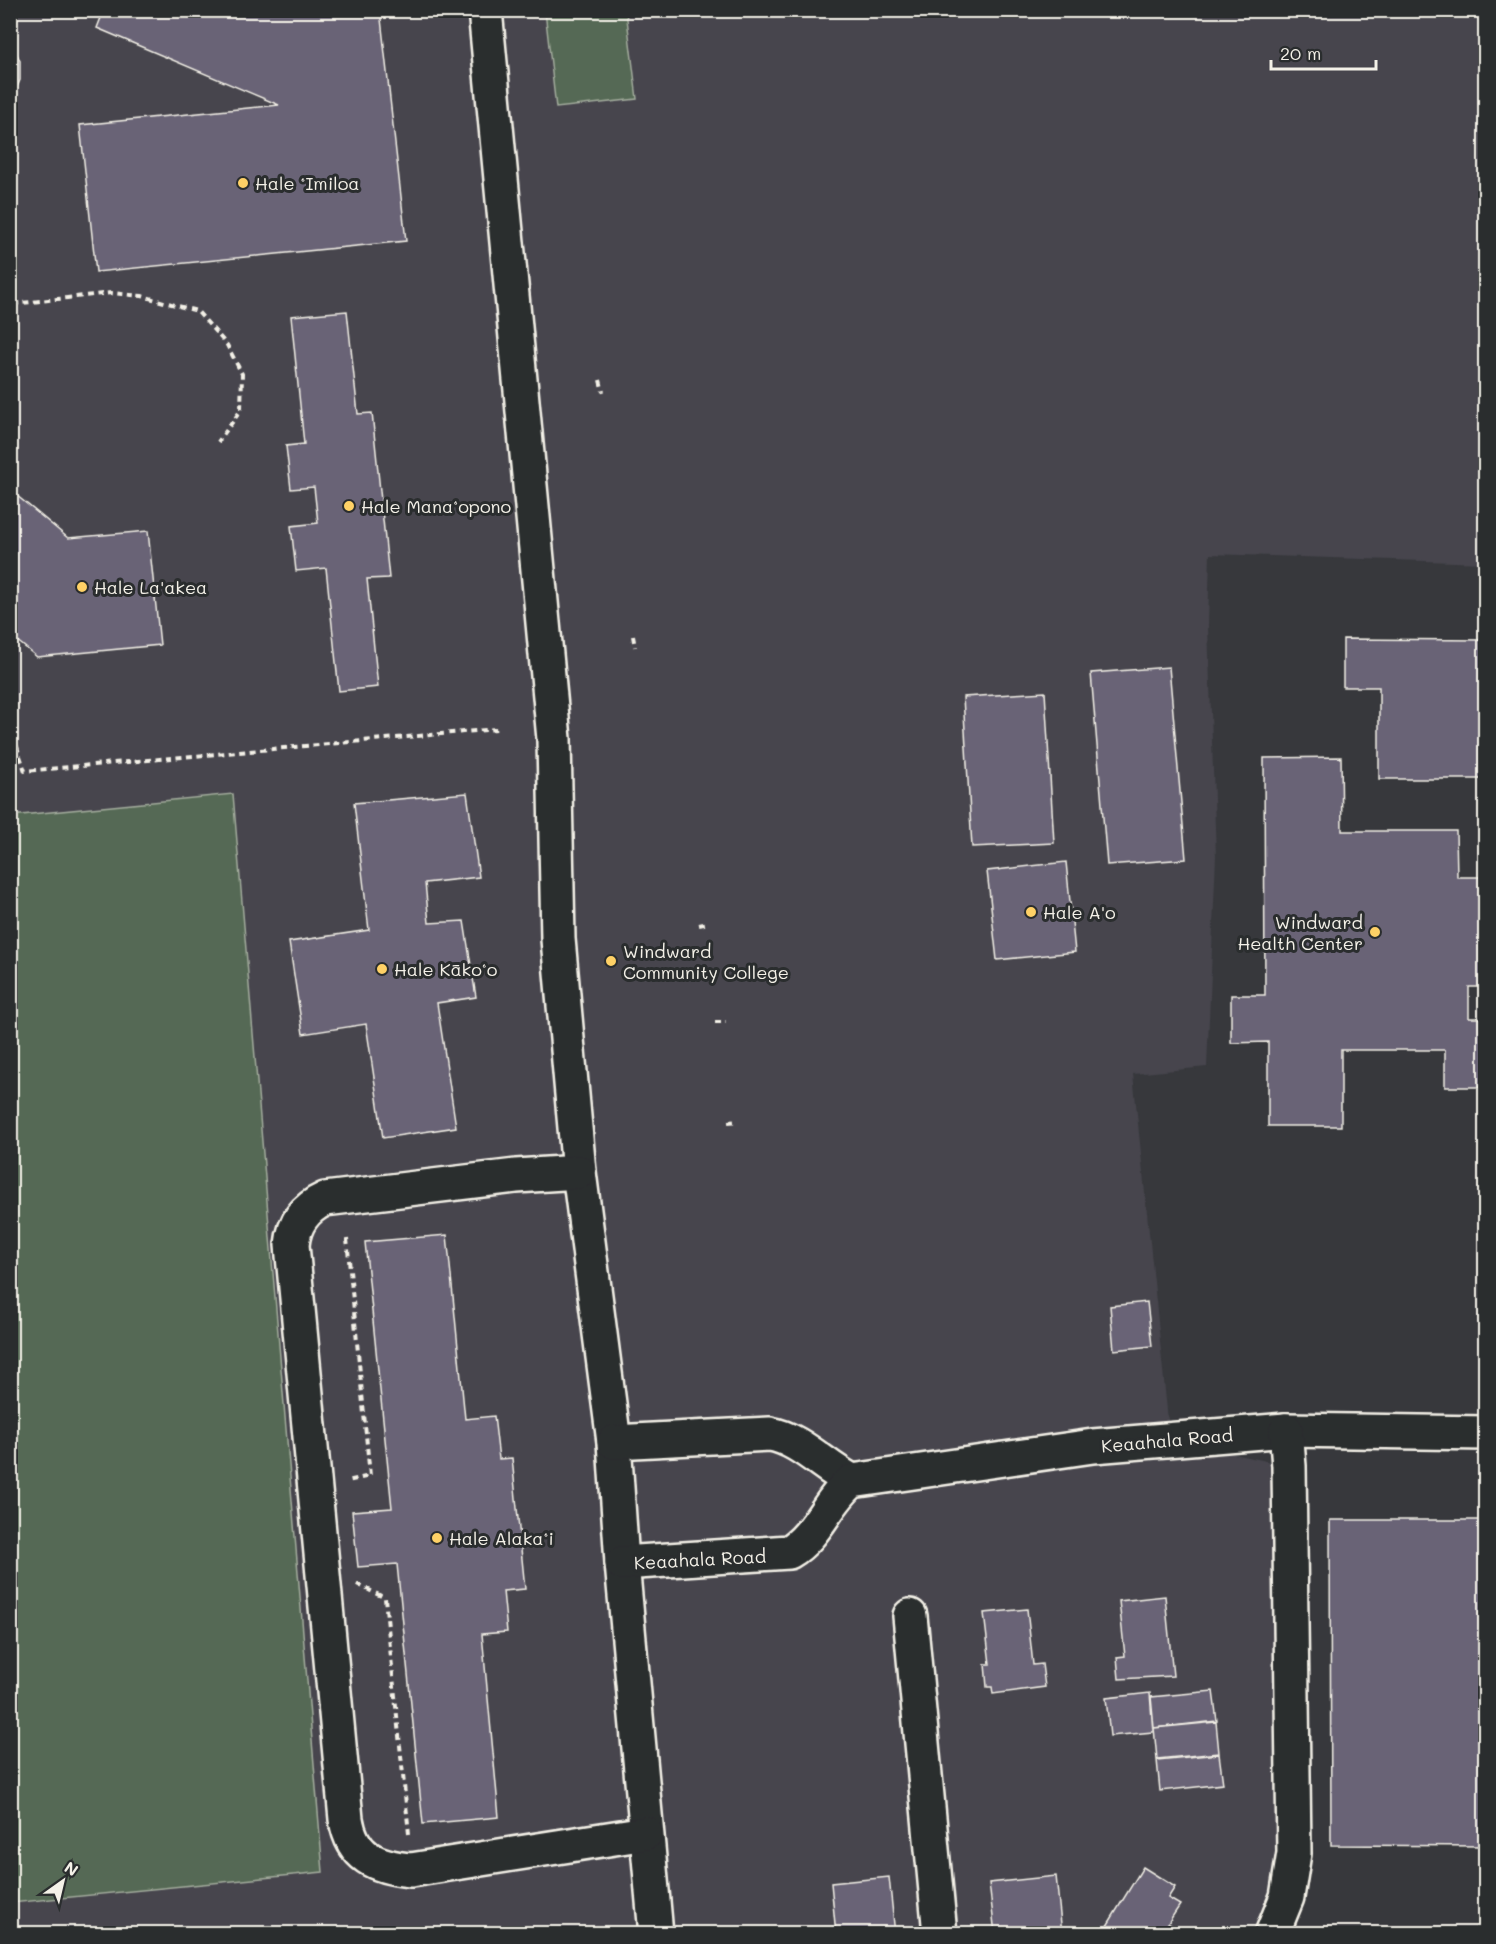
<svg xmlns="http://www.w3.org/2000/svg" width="1496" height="1944" font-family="Mali,sans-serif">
<rect width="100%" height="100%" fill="#37383c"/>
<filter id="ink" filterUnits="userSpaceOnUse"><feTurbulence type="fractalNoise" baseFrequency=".0167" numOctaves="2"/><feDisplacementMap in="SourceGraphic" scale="12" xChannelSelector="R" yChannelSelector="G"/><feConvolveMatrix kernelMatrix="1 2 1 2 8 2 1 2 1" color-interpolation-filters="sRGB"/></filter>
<g filter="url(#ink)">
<polygon fill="#46454d" points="11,11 1485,11 1485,563 1210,554 1208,626 1216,856 1207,1067 1133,1074 1170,1440 1289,1466 1294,1853 1272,1933 11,1934"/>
<g fill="#556954" stroke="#a4ad9e" stroke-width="1.5">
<polygon points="545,11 626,11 637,99 556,108"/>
<polygon points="233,794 323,1872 11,1903 11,816"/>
</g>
<g fill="#696476" stroke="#f4f1e8" stroke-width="1.5">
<polygon points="104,10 380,10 406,241 96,272 80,125 279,105 97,28"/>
<polygon points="10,39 20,61 20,80 10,103"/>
<polygon points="347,311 358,414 372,413 389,578 367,579 378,687 339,691 326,568 296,571 291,526 318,523 314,487 291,489 286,446 304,444 291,316"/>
<polygon points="10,490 68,538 148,531 160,645 37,657 10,635"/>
<polygon points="1343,639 1484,640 1486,779 1379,779 1379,687 1343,687"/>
<polygon points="1169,667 1186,859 1107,865 1091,673"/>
<polygon points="1045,692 1054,843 972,847 963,697"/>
<polygon points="1341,757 1342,831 1456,831 1457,877 1486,877 1486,987 1469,987 1469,1018 1486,1018 1486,1087 1445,1087 1445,1050 1341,1050 1341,1126 1268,1126 1268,1042 1231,1043 1231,995 1265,995 1264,758"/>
<polygon points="467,793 479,877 425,883 429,923 464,921 476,997 437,1003 456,1127 383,1138 366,1024 303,1034 289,942 369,930 354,803"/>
<polygon points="1066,862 1075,952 997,960 987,871"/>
<polygon points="447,1235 465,1419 494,1416 499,1459 512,1458 525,1589 503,1591 507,1632 482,1634 499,1817 423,1824 397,1564 358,1567 352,1511 392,1508 365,1242"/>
<polygon points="1147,1302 1152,1346 1114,1350 1110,1306"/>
<polygon points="1330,1520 1486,1520 1486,1846 1331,1845"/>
<polygon points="1165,1596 1173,1676 1119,1679 1117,1657 1125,1656 1119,1601"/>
<polygon points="1027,1609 1033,1665 1042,1664 1045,1687 993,1694 992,1687 987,1687 985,1664 990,1664 984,1613"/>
<polygon points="1213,1691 1217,1721 1154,1728 1151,1697"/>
<polygon points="1150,1693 1153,1732 1110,1736 1106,1698"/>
<polygon points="1216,1722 1219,1753 1157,1759 1154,1728"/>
<polygon points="1219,1754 1223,1784 1160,1791 1157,1760"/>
<polygon points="1143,1867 1175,1887 1168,1898 1180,1905 1168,1923 1184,1934 1102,1934"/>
<polygon points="1056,1876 1062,1934 995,1934 989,1883"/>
<polygon points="889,1877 895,1934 836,1934 831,1883"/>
</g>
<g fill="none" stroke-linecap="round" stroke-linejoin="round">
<g stroke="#f4f1e8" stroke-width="38">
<g id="minor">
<polyline points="485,10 554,739 558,939 579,1172 614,1442 622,1563 656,1934"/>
<path d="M579,1172l-63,4 -191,23c-20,9 -31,24 -33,46l54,574c6,38 30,48 65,51l235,-37"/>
<path d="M614,1442l156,-8c30,5 54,33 82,47"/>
<path d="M622,1563l167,-11c28,-16 38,-51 63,-71l241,-35 193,-16 200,3"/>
<polyline points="910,1616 940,1934"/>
<polyline points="1272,1934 1287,1897 1294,1853 1289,1466 1286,1430"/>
</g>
</g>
<g stroke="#f4f1e8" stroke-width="4" stroke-dasharray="6 4.5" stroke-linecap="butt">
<polyline points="13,304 111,293 142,296 197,311 227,345 242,374 241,410 218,442"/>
<polyline points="600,380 603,392"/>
<polyline points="633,636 635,647"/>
<polyline points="10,726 25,771 497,729"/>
<polyline points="699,925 709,923"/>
<polyline points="715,1022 726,1022"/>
<polyline points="728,1122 738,1121"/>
<polyline points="347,1239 370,1476 347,1481"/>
<polyline points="357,1584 385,1598 409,1834"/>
</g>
<use href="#minor" stroke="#2a2d2e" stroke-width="33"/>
</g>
</g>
<g fill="#ffd166" stroke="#2a2d2e" stroke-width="2">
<circle cx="243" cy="183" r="6"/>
<circle cx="349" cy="506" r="6"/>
<circle cx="82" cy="587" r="6"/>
<circle cx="1031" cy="912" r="6"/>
<circle cx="1375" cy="932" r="6"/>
<circle cx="611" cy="961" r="6"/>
<circle cx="382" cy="969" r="6"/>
<circle cx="437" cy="1538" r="6"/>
</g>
<g text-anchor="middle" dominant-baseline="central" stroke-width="6" stroke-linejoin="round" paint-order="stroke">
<g font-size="18" fill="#f4f1e8" stroke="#2a2d2e" text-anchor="start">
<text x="255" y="183">Hale ‘Imiloa</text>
<text x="361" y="506">Hale Mana‘opono</text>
<text x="94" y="587">Hale La'akea</text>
<text x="1043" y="912">Hale A'o</text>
<text x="1363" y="922" text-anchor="end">Windward<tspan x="1363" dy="21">Health Center</tspan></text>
<text x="623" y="951">Windward<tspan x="623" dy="21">Community College</tspan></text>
<text x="394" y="969">Hale Kāko‘o</text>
<text x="449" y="1538">Hale Alaka‘i</text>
</g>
<g font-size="18" fill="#f4f1e8" stroke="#2a2d2e">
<text transform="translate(1167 1440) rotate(-5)">Keaahala Road</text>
<text transform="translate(700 1559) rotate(-3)">Keaahala Road</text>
</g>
</g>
<rect width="1496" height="1944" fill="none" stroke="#2a2d2e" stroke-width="36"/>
<rect x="18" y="18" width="1460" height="1908" fill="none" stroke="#f4f1e8" stroke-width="2" filter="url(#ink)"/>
<g transform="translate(63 1881) rotate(34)" stroke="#2a2d2e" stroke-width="4.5" paint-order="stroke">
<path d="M0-4.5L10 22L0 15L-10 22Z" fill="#f4f1e8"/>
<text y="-9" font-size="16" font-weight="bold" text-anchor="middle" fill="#f4f1e8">N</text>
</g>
<path d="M1271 60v9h105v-9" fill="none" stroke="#f4f1e8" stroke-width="3"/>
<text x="1280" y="60" font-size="18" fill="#f4f1e8" stroke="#2a2d2e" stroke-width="4.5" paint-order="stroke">20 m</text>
</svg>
